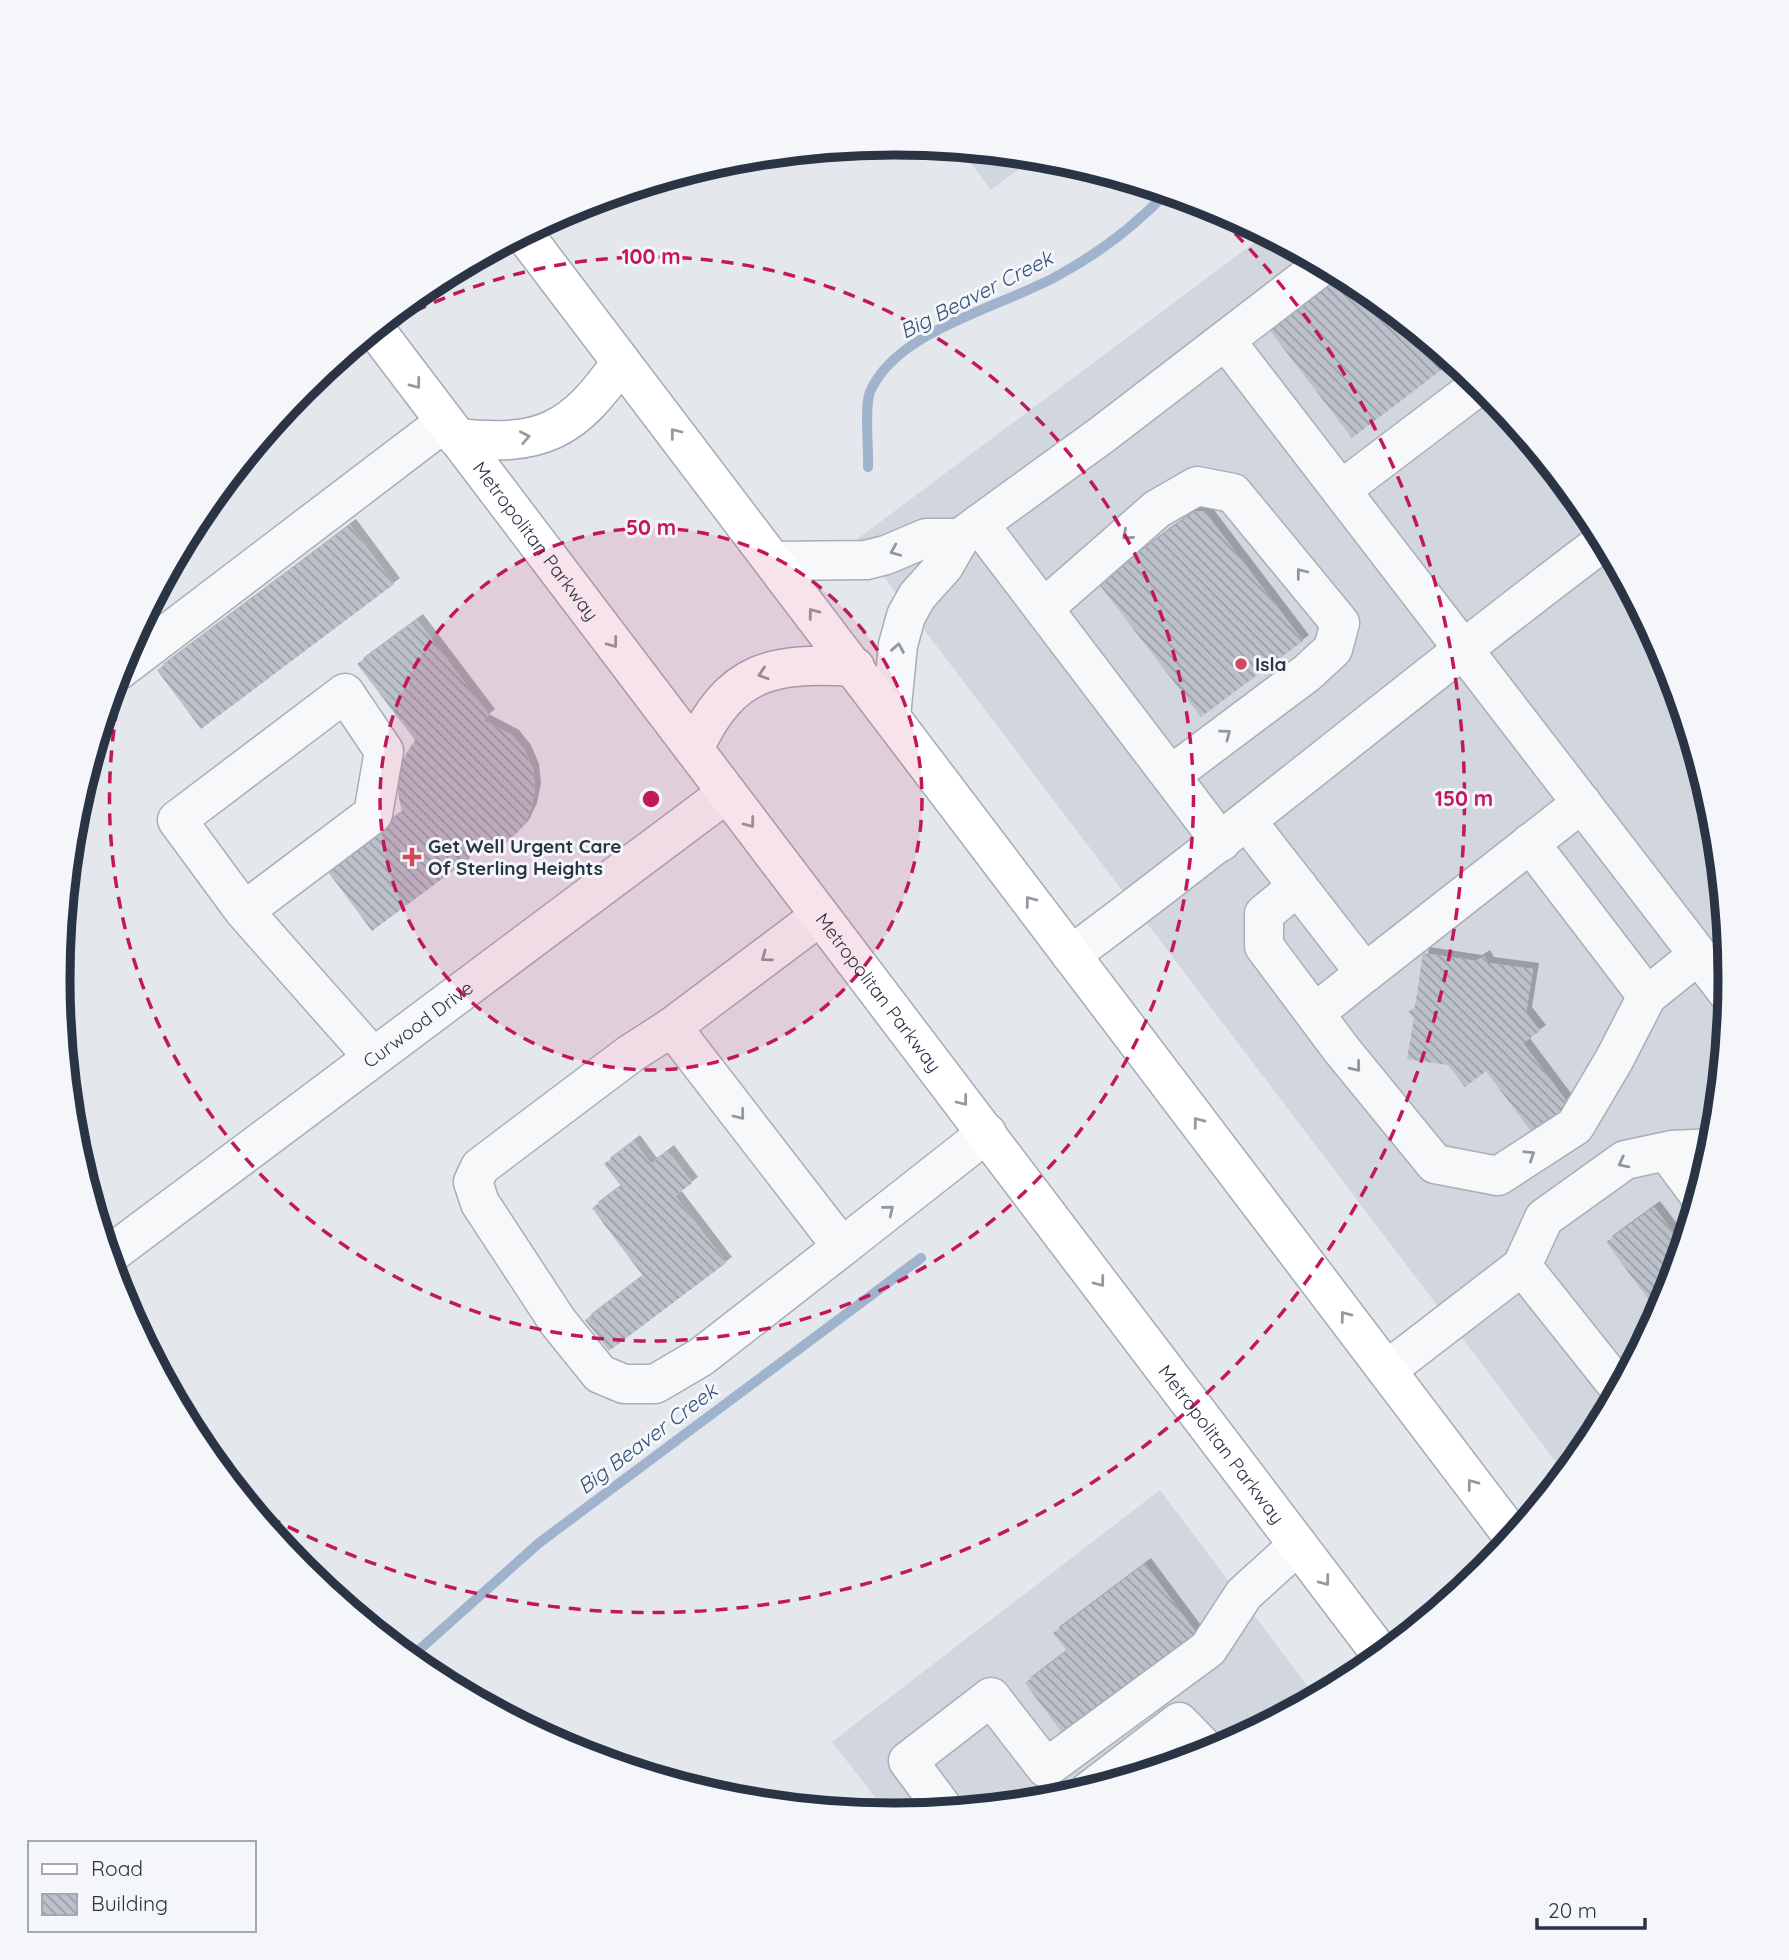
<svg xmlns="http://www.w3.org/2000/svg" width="1789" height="1960" font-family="Quicksand,sans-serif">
<defs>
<pattern id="building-back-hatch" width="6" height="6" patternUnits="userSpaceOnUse" patternTransform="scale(1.75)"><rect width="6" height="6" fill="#bbc0ca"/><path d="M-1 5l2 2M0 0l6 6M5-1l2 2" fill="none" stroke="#989da6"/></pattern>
<filter id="shadow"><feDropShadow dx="6" dy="-6" stdDeviation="0" flood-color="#0004"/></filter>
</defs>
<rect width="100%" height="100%" fill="#e4e7ec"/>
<g fill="#d2d6de">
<polygon points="961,150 1035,157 991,190"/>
<polygon points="1266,234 1360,284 1486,389 1590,515 1668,660 1715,817 1731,980 1715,1144 1667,1301 1590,1445 1566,1475 856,540"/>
<polygon points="1160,1490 1317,1699 1214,1753 1057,1801 890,1816 832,1742"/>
</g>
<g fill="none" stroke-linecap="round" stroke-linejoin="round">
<g stroke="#9fb4cc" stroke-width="10">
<path d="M868,467c1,-18 -4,-60 2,-75 26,-62 132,-85 187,-116 41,-22 78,-50 110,-84"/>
<polyline points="418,1666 420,1649 539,1543 921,1258"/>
</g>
</g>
<g fill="url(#building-back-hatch)" filter="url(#shadow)">
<polygon points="1339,273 1360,284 1453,361 1352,438 1268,328"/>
<polygon points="1195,511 1205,512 1303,641 1201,717 1098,583"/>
<polygon points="350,525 394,584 201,729 157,670"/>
<polygon points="417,620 489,715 483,720 513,736 525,751 533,770 535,789 531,809 523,826 509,841 492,851 468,855 470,858 372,931 326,869 402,812 396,784 399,765 415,740 357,664"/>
<polygon points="1423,953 1476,961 1484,956 1488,963 1533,969 1526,1013 1540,1031 1523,1043 1570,1106 1533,1134 1486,1071 1465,1087 1448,1065 1407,1059 1414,1018 1408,1012 1415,1007"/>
<polygon points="634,1141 651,1164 668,1151 692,1183 675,1196 726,1263 609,1351 585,1320 643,1276 592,1208 621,1186 604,1164"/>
<polygon points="1654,1207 1684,1247 1660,1315 1606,1242"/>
<polygon points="1145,1564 1197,1634 1063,1734 1025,1683 1067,1651 1053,1633"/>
</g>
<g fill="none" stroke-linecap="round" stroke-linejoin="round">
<g stroke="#a9aeb7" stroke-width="41">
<g id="minor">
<polyline points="1226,341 1730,996"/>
<polyline points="1341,490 1481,384"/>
<polyline points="979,524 1221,842"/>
<polyline points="774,561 866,560 886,555 926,538 960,538"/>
<polyline points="1044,608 1157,509 1197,486 1233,493 1340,623 1333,649 1307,673 1171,775"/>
<polyline points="118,671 445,422"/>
<polyline points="891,716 898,645 906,616 917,596 944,566 960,538 1103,434 1323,265"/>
<polyline points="1247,821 1365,973 1582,803"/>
<polyline points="1530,843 1647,996"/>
<polyline points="1298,886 1264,914 1264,946 1341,1049 1435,1164 1498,1176 1575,1126 1614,1060 1647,996 1698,955"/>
<polyline points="244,911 373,814 384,751 345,693 177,820 244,911 373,1057"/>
<polyline points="820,916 672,1027 842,1247 987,1133"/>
<path d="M1071,955c181,-134 353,-279 533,-414"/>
<polyline points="1316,1012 1365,973"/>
<polyline points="672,1027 630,1054 480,1167 473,1182 480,1203 558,1322 600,1374 624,1384 655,1384 701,1357 842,1247"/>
<polyline points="1667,1152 1699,1195"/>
<path id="s1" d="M108,1256l619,-463"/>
<polyline points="1522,1266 1544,1218 1625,1160 1672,1150 1714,1148"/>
<polyline points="1387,1370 1522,1266 1620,1389"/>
<polyline points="1089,1791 1179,1722 1210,1754"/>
<polyline points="946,1812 908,1761 991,1697 1046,1768 1208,1649 1244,1594 1298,1545"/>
</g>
</g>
<g stroke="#a3abb8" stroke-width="41">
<g id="major">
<polyline points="524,234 1514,1538"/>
<path id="s2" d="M375,329l1008,1328"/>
<path d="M457,438c84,9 116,-6 164,-76"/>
<path d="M694,749c37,-80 78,-87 161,-82"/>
</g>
</g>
<use href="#minor" stroke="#f7f8fa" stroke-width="38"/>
<use href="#major" stroke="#fff" stroke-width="38"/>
</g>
<defs><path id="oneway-chevron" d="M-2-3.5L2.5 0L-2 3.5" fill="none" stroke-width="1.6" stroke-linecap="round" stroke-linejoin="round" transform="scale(1.75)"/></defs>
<g stroke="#959aa2">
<use href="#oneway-chevron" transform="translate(416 384) rotate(53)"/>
<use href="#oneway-chevron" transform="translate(675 433) rotate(-128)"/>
<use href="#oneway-chevron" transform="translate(525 437) rotate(-11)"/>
<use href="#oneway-chevron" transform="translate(813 613) rotate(-127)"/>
<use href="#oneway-chevron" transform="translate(613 643) rotate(53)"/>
<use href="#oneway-chevron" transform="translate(763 674) rotate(162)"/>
<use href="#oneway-chevron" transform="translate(750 823) rotate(53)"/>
<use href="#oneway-chevron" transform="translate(1030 901) rotate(-127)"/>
<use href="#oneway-chevron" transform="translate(963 1101) rotate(52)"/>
<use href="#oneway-chevron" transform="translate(1198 1122) rotate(-127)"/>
<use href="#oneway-chevron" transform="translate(1100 1282) rotate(53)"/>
<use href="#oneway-chevron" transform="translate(1345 1316) rotate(-127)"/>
<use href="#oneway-chevron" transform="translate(1472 1484) rotate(-127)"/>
<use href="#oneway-chevron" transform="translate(1325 1581) rotate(53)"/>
</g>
<g stroke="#9196a0">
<use href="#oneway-chevron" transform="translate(1127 535) rotate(139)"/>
<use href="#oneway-chevron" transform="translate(895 551) rotate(157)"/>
<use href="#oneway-chevron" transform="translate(1301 573) rotate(-128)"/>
<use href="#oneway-chevron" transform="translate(898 648) rotate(-80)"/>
<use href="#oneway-chevron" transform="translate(1226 734) rotate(-37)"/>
<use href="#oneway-chevron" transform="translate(766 957) rotate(143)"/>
<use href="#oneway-chevron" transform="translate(1356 1067) rotate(51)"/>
<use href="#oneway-chevron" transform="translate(740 1115) rotate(52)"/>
<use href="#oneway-chevron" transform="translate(1530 1155) rotate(-33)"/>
<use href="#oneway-chevron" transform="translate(1623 1163) rotate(153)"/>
<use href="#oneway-chevron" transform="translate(889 1210) rotate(-39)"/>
</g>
<circle cx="651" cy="799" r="271" fill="#c2185b" fill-opacity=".12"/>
<g fill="none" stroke="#c2185b" stroke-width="3.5" stroke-dasharray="12 9">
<circle cx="651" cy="799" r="271"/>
<path d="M360 342A542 542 0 1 1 133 641"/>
<path d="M1205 204A813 813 0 0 1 251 1507"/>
</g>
<g fill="#d1495b" stroke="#f4f6f9" stroke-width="2.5">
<circle cx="1241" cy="664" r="7"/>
<path d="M408.5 846.5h7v7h7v7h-7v7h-7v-7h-7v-7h7z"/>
</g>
<g text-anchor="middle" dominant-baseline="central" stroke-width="6" stroke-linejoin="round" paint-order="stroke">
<g font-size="19" fill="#2b3445" stroke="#f4f6f9">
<text stroke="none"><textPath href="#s2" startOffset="266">Metropolitan Parkway</textPath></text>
<text stroke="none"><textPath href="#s2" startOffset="833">Metropolitan Parkway</textPath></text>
<text stroke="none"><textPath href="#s1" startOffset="387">Curwood Drive</textPath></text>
<text stroke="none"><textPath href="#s2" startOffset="1400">Metropolitan Parkway</textPath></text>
</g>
<g font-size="19" font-weight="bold" fill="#2b3445" stroke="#f4f6f9" text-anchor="start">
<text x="1255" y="664">Isla</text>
<text x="428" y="846">Get Well Urgent Care<tspan x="428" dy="22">Of Sterling Heights</tspan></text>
</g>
<g font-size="21" font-style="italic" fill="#34527a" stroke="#f4f6f9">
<text transform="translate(976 294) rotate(-27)">Big Beaver Creek</text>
<text transform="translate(647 1438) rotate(-37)">Big Beaver Creek</text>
</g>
</g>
<path d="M0 0H1789V1960H0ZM70 979a824 824 0 1 1 1648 0a824 824 0 1 1-1648 0Z" fill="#f4f6f9" fill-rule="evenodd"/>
<path fill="none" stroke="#2b3445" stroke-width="9" d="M70 979a824 824 0 1 1 1648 0a824 824 0 1 1-1648 0Z"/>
<circle cx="651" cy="799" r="10" fill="#c2185b" stroke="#f4f6f9" stroke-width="3.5"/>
<g font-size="21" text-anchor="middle" font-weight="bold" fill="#c2185b" stroke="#f4f6f9" stroke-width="6" stroke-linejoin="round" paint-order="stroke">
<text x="651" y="264">100 m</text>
<text x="651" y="535">50 m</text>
<text x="1464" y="806">150 m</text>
</g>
<rect x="28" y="1841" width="228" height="91" fill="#f4f6f9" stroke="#a4a8b1" stroke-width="2"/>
<rect x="42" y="1864" width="35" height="10" fill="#ffffff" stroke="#a4a8b1" stroke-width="2"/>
<text x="91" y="1876" font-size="21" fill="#2b3445">Road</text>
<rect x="42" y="1894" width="35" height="21" fill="url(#building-back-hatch)" stroke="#a4a8b1" stroke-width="2"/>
<text x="91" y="1911" font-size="21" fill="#2b3445">Building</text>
<path d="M1537 1918v10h108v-10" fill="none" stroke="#2b3445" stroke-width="3.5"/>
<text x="1548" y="1918" font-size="21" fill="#2b3445" stroke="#f4f6f9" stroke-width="5" paint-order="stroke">20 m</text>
</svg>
